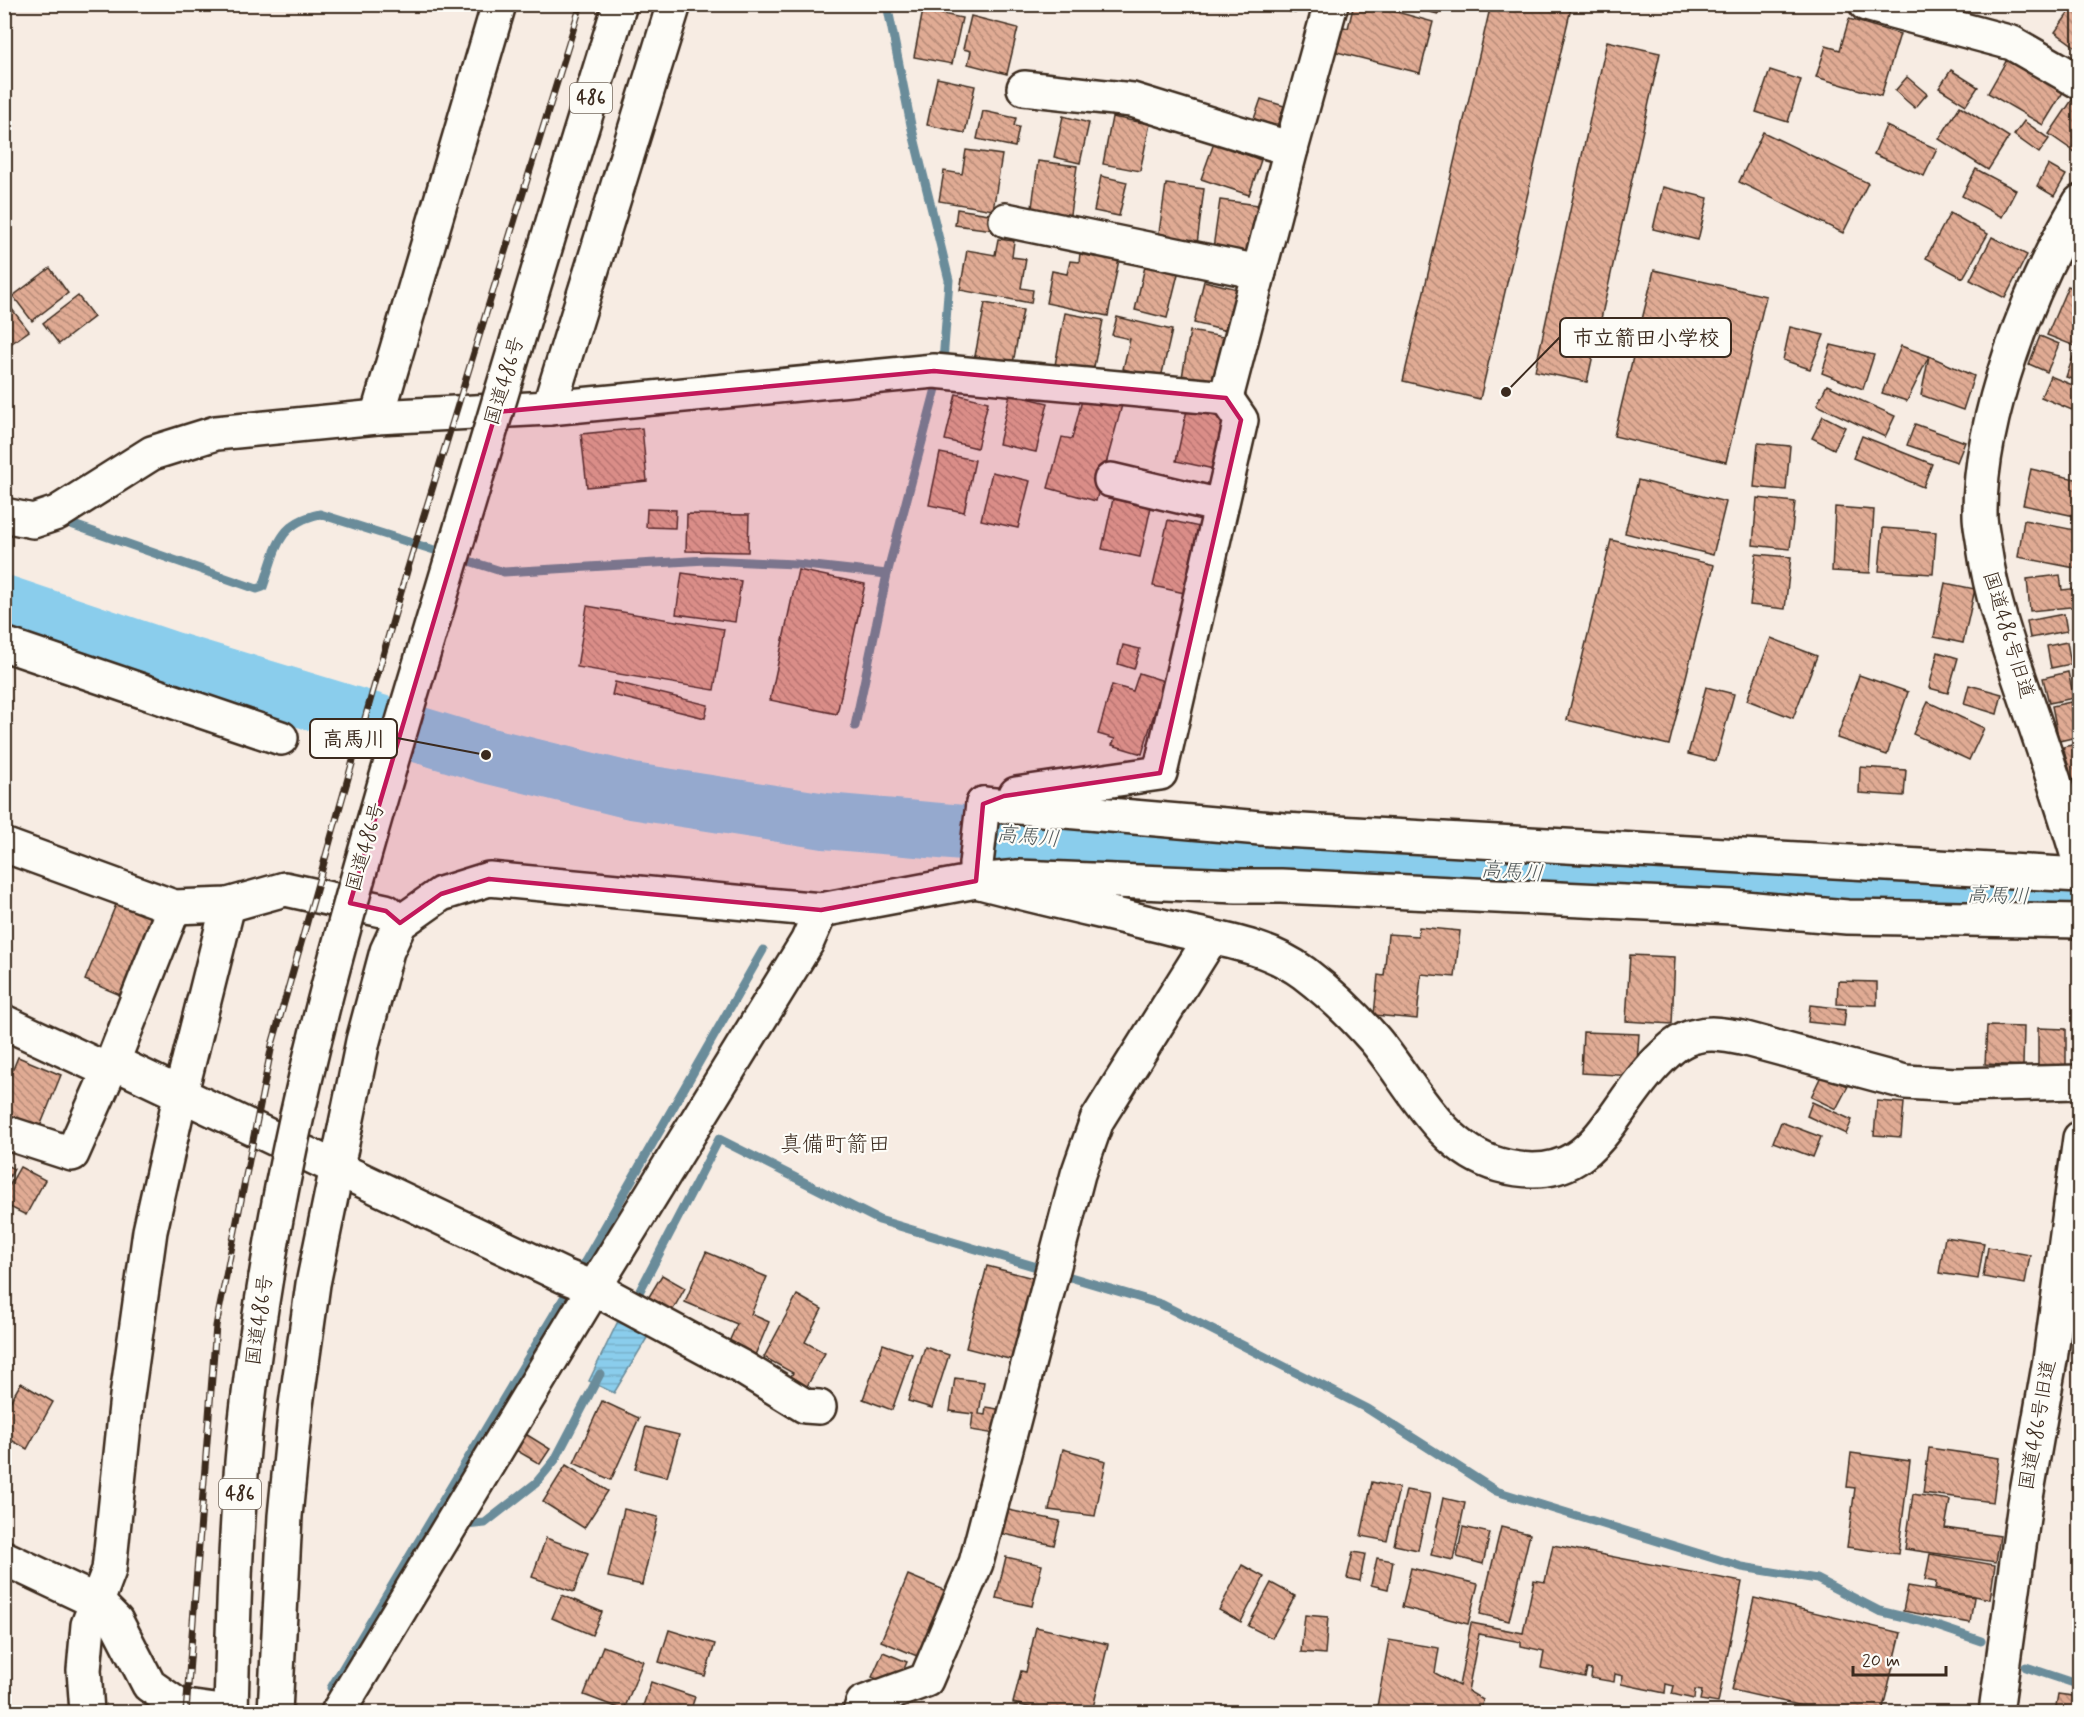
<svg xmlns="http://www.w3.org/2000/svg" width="2084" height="1717" font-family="Mynerve,'Klee One',sans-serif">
<defs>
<pattern id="water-rules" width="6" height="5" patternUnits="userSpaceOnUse" patternTransform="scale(1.5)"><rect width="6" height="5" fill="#8acdec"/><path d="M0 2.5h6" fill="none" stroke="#78b0ca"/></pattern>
<pattern id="building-back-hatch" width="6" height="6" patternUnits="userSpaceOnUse" patternTransform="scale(1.5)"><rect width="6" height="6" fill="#e0ab94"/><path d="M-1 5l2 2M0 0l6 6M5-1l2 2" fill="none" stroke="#b78b78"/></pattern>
</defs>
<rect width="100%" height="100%" fill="#f7ece3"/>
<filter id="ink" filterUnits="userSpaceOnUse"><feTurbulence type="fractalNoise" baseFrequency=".0167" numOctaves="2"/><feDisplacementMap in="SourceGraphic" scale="12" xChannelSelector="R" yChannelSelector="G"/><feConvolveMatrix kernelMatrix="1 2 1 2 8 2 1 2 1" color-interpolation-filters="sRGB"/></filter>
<g filter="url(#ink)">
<polygon fill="url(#water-rules)" stroke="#6a8c9a" stroke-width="1.5" points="620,1317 650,1333 614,1393 589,1381"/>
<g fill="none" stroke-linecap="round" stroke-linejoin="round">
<g stroke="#6a8c9a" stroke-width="9">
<path d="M68,523l189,66 6,-2c13,-37 14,-64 57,-73l184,58 202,-12 90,4 91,10"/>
<polyline points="855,726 887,574 943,362 949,280 911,125 887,4"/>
<polyline points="819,834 828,809"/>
<polyline points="578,1274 763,950"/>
<polyline points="634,1302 719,1139 879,1220 1161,1304 1368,1409 1496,1491 1742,1567 1817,1579 1879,1611 1925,1622 1981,1641"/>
<polyline points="466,1525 485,1523 536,1483 555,1460 600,1374"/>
<polyline points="2026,1667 2080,1685"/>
<polyline points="331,1688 571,1286"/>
</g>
<polyline stroke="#8acdec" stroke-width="56" points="4,603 170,659 486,755 632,791 825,821 1032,839 1414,869 1485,870 1711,886 2080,898"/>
</g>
<g fill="url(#building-back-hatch)" stroke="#3b2a1e" stroke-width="1.5">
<polygon points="1262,4 1297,4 1295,13"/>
<polygon points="1354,4 1368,4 1433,22 1420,73 1333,51 1339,26 1348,28"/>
<polygon points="1400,4 1440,4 1438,14"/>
<polygon points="1491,4 1572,4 1480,399 1403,381"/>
<polygon points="2075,4 2080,4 2080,50 2055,32"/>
<polygon points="923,10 962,18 952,64 914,57"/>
<polygon points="971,16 1018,28 1007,74 968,64 971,51 963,49"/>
<polygon points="1849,19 1900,34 1881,96 1816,77 1826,46 1840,50"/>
<polygon points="1607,41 1660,53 1587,382 1535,371"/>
<polygon points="2009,56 2065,89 2043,125 1988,93"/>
<polygon points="1770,70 1801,80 1788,122 1756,112"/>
<polygon points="1951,70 1978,87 1966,105 1939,88"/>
<polygon points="1907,77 1927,94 1915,108 1895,91"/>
<polygon points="937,78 975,86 965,133 927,125"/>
<polygon points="2076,94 2080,97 2080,146 2075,152 2049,134"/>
<polygon points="1261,99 1284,106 1277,126 1254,119"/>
<polygon points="1960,106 2009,137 1988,170 1939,139"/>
<polygon points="983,111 1016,118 1014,126 1019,127 1015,147 977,139"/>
<polygon points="1063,116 1089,123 1080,163 1054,157"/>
<polygon points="1112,117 1150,124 1140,171 1103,164"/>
<polygon points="2024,121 2049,139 2039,153 2014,135"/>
<polygon points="1886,126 1937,149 1924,176 1874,154"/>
<polygon points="1763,132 1868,183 1843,233 1739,182"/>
<polygon points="1214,143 1261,160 1249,195 1201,179"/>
<polygon points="966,150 1002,155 993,210 939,201 944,171 962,174"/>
<polygon points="1038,161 1077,166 1069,221 1031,215"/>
<polygon points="2048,165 2066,175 2054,196 2037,186"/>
<polygon points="1976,169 2016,190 2002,217 1962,196"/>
<polygon points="1101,176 1127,182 1119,216 1094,211"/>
<polygon points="1166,184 1204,189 1197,244 1158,239"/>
<polygon points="1663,187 1708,198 1698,240 1653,229"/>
<polygon points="1220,200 1258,205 1251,260 1212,255"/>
<polygon points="957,209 995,215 993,230 955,225"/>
<polygon points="1950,213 1988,234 1963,278 1926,258"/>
<polygon points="1992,237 2027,255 2005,298 1970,280"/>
<polygon points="998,239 1014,241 1012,257 1026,259 1021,288 1033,290 1031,303 960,290 967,250 995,255"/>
<polygon points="1097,249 1120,254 1108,316 1046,303 1052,271 1067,274 1070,261 1079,262 1080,254 1095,257"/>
<polygon points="1146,262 1179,270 1167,318 1135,310"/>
<polygon points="50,268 68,293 32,321 13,296"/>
<polygon points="1654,270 1766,296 1726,462 1614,436"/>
<polygon points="1204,281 1242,290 1231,332 1194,323"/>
<polygon points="2068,286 2080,290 2080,348 2047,335"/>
<polygon points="78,296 94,317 59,344 43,323"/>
<polygon points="4,299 29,331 9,345 4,339"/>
<polygon points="985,303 1023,310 1013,363 975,356"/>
<polygon points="1065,313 1103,320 1093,372 1055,365"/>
<polygon points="1117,317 1172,330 1161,378 1123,369 1130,339 1112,335"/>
<polygon points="1790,327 1824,335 1810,369 1783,360"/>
<polygon points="1190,331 1229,338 1219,389 1181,383"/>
<polygon points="2040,336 2059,344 2047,372 2029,364"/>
<polygon points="1831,345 1874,355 1863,389 1822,373"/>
<polygon points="1901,346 1929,356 1907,401 1882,393"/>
<polygon points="1929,356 1974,376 1963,410 1921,395"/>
<polygon points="2073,357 2080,360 2080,381 2066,377"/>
<polygon points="2050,376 2080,388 2072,410 2041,397"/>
<polygon points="1827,385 1895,416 1885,437 1817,405"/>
<polygon points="956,394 988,402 977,448 945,440"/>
<polygon points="1010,394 1048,403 1036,452 999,444"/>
<polygon points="1082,400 1100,405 1104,400 1122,405 1096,501 1048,488 1062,437 1072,439"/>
<polygon points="1187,410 1224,418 1214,469 1176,461"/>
<polygon points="1823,416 1845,427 1834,449 1812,438"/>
<polygon points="1915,424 1965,442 1957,462 1907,445"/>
<polygon points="642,428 647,481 587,487 581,434"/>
<polygon points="1862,436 1932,464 1923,487 1853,458"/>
<polygon points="1758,443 1790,446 1786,490 1754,487"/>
<polygon points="940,453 975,460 964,512 929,505"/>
<polygon points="2031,469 2080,480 2080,499 2075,516 2023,505"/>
<polygon points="992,472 1030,481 1018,528 981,520"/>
<polygon points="1638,480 1726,502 1713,555 1625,533"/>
<polygon points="1757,498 1795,502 1790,549 1753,545"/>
<polygon points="1113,499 1151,507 1140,557 1102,549"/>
<polygon points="1835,507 1874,510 1870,573 1832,571"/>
<polygon points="647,509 676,510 675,528 646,527"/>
<polygon points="687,514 749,515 748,552 686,551"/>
<polygon points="1168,520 1204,528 1189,594 1153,586"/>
<polygon points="2024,520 2080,531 2080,569 2018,557"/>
<polygon points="1883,528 1936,532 1933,574 1879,571"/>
<polygon points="1611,540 1714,565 1669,745 1567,720"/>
<polygon points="1756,554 1791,557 1785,609 1750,605"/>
<polygon points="798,570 865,584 837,714 770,700"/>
<polygon points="682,573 741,581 735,622 676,614"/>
<polygon points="2060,575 2062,590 2080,588 2080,606 2030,611 2027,579"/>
<polygon points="1945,583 1975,589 1963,643 1934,637"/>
<polygon points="587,606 724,629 714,690 577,667"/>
<polygon points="2064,614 2067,631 2030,638 2027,621"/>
<polygon points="1771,638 1817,656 1793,718 1747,700"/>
<polygon points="2067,642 2071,664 2051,668 2047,646"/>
<polygon points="1123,645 1140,649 1134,669 1118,664"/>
<polygon points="1938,652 1958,658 1948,693 1929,688"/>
<polygon points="2068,672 2074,698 2049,703 2043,678"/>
<polygon points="1139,673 1164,681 1142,754 1112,745 1115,739 1098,734 1112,685 1133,691"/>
<polygon points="1859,675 1908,692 1887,755 1837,738"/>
<polygon points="615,682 708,705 705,718 612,695"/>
<polygon points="1969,685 2002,694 1997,714 1964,704"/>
<polygon points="1706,687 1734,694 1716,761 1688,754"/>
<polygon points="1928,702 1984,728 1969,760 1913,734"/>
<polygon points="2071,702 2077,737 2059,741 2052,706"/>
<polygon points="2080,743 2080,780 2072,781 2063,747"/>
<polygon points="1860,767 1906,770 1904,796 1859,793"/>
<polygon points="117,902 157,919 125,997 85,980"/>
<polygon points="1419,927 1460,931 1455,977 1421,974 1417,1019 1374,1015 1378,975 1384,976 1388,934 1418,936"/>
<polygon points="1630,955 1675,957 1672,1024 1626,1021"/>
<polygon points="1838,981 1877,982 1877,1005 1837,1004"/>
<polygon points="1810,1005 1846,1009 1844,1026 1808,1022"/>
<polygon points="1987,1026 2024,1027 2023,1066 1985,1064"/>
<polygon points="2038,1028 2066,1029 2066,1068 2038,1067"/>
<polygon points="1583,1032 1639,1034 1636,1076 1581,1073"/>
<polygon points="18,1057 61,1075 39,1129 4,1115 4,1091"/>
<polygon points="1822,1074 1848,1086 1836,1109 1811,1097"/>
<polygon points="1877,1101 1904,1103 1901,1137 1874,1135"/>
<polygon points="1812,1102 1852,1120 1846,1134 1807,1116"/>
<polygon points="1781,1122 1821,1137 1813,1157 1773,1142"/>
<polygon points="4,1164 14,1169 4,1187"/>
<polygon points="20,1167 45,1180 26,1215 4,1204 4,1195"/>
<polygon points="1945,1237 1984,1243 1978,1279 1939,1273"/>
<polygon points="1988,1247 2030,1255 2025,1284 1983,1277"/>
<polygon points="706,1252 767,1277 751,1314 769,1322 755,1355 728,1344 737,1324 685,1302"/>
<polygon points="987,1266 1037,1279 1017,1361 966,1348"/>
<polygon points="662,1275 685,1288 671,1313 647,1300"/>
<polygon points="797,1295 822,1309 805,1342 825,1353 805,1390 788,1381 793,1373 764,1357"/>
<polygon points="883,1344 912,1354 892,1410 863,1399"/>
<polygon points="925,1347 949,1355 932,1408 908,1401"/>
<polygon points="955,1378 984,1382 979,1414 985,1415 986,1407 1005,1410 1001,1435 971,1430 973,1414 950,1411"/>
<polygon points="21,1383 53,1402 27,1449 4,1436 4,1412"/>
<polygon points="602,1401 639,1418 611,1480 574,1463"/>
<polygon points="646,1427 679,1435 667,1477 635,1469"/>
<polygon points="524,1433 550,1449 540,1464 514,1449"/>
<polygon points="1929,1448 1999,1458 1993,1502 1923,1493"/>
<polygon points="1063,1449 1106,1461 1095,1516 1049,1510"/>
<polygon points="1851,1453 1910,1461 1898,1554 1847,1547 1855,1488 1847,1487"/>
<polygon points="566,1465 608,1491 584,1528 543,1502"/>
<polygon points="1372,1482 1399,1488 1387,1541 1361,1536"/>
<polygon points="1406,1490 1430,1494 1418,1550 1394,1545"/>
<polygon points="1913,1494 1950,1500 1945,1528 2000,1536 1996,1562 1905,1549"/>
<polygon points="1443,1498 1465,1503 1453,1560 1431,1555"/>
<polygon points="624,1509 658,1517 642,1585 608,1577"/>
<polygon points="1004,1509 1060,1521 1054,1545 999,1533"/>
<polygon points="1463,1527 1490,1533 1483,1564 1457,1557"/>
<polygon points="1501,1527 1530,1534 1509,1621 1480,1614"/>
<polygon points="546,1538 588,1553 574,1592 532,1577"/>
<polygon points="1553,1545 1742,1582 1718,1703 1700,1700 1702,1691 1695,1690 1694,1699 1672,1694 1674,1686 1666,1684 1665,1693 1621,1684 1623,1676 1615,1674 1614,1682 1591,1678 1592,1670 1587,1669 1585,1677 1541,1668 1544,1651 1521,1646 1521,1642 1479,1634 1468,1691 1483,1700 1481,1712 1376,1712 1389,1640 1439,1648 1435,1673 1459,1686 1471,1623 1523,1633 1534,1580 1545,1582"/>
<polygon points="1353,1552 1365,1554 1360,1581 1347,1578"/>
<polygon points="1930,1554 1995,1565 1990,1599 1935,1589 1936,1582 1925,1580"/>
<polygon points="1006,1557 1042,1565 1032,1606 996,1598"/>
<polygon points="1377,1558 1393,1561 1388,1589 1371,1585"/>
<polygon points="1242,1565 1264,1577 1241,1622 1219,1610"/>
<polygon points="1411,1568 1478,1584 1468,1624 1402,1607"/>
<polygon points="908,1575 956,1595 929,1661 881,1641"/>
<polygon points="1271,1583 1295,1596 1272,1638 1248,1626"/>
<polygon points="1908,1586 1974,1597 1970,1623 1903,1611"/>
<polygon points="562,1595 602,1612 592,1635 552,1618"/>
<polygon points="1754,1598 1901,1633 1882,1712 1829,1712 1732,1690"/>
<polygon points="1305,1615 1328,1617 1325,1654 1301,1652"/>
<polygon points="1036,1627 1108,1644 1092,1712 1035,1712 1036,1709 1013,1703 1021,1671 1026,1672"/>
<polygon points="669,1630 715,1644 705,1676 659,1662"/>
<polygon points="603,1646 643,1661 624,1710 584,1695"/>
<polygon points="883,1652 907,1662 896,1687 872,1677"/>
<polygon points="651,1682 695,1697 690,1712 641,1712"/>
<polygon points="2058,1694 2080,1697 2080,1712 2055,1712"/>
</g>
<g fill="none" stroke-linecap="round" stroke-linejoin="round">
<g stroke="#3b2a1e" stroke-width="38">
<g id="minor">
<polyline points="1866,4 2012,43 2080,82"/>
<polyline points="1024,88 1132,100 1291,149"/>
<path d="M2080,202c-50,83 -101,215 -100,313 0,10 3,21 4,31 7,51 24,100 41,149 19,55 38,111 55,168"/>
<polyline points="1006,220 1259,272"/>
<polyline points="549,408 674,4"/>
<polyline points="377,417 499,4"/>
<polyline points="1111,480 1221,506"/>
<polyline points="4,515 33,521 57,513 152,453 216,433 377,417 549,408 934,371 1226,398 1291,149 1331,4"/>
<polyline points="4,644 281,738"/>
<polyline points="1016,794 1160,773 1241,420 1226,398"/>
<path d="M983,804l-7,60v17c64,17 129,31 194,47 45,11 95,16 134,45 25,19 50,43 71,67 36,43 65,109 124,125 95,26 107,-52 159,-104 11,-11 22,-22 38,-25 15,-4 30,-1 46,2l163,44 51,3 124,-3"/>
<polyline points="983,804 1284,830 2080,875"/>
<polyline points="4,845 174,907 228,905 285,889 386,911 400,923"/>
<polyline points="4,1022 109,1071"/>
<polyline points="113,1062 564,1276 594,1288 743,1368 805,1406 819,1407"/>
<polyline points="4,1132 72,1154 109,1071 174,907"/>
<polyline points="4,1558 97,1602 116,1621 149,1685 179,1706 222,1712"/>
<polyline points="87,1712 84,1670 88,1625 109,1570 127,1396 150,1231 181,1092 228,905"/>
<polyline points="275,1712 285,1516 296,1405 313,1284 363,1041 387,951 400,923 441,894 489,879 821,910 976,881 1018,877 1237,886 1281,886 1733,907 1847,917 2080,921"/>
<polyline points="338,1712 594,1288 807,942 821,910"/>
<polyline points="860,1712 863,1703 926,1680 976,1563 1078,1174 1097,1120 1211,938"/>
<polyline points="1996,1712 2025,1503 2050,1360 2080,1138"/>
</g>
</g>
<g stroke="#3b2a1e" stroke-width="38">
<g id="highway">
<polyline points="562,192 620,4"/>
<path d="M231,1712c2,-83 4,-167 11,-250 5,-62 14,-124 24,-185"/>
</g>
</g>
<use href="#minor" stroke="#fdfcf7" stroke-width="33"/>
<use href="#highway" stroke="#fdfcf7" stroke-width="33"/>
<g stroke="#3b2a1e" stroke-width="7">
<polyline id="rail" points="186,1712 216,1326 272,1045 407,571 581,4"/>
</g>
<use href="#rail" stroke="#fdfcf7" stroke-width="4.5" stroke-dasharray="14" stroke-linecap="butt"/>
<g stroke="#3b2a1e" stroke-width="38" stroke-linecap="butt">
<path id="highway-bridge" d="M266,1277c31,-196 87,-386 143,-576 51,-170 102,-340 153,-509"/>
</g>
<use href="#highway-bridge" stroke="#fdfcf7" stroke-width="33"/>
</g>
</g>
<path fill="#c2185b" fill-opacity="0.2" stroke="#c2185b" stroke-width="4.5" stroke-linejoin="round" d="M934,371l292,27 15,22 -81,353 -156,23 -21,8 -7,77 -155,29 -332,-31 -48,15 -41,29 -14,-12 -36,-8 146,-491z"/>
<g text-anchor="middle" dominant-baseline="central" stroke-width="4.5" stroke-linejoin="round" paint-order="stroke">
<g fill="#fdfcf7" stroke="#75695f" stroke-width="1.5">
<rect x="570" y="83" width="42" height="30" rx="4.5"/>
<rect x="219" y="1479" width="42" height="30" rx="4.5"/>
</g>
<g font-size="18" font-weight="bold" fill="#3b2a1e">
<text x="591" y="98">486</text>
<text x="240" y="1494">486</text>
</g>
<g font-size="20" fill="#3b2a1e" stroke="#fdfcf7">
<text transform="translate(505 381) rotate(-73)">国道486号</text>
<text transform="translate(2008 635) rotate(73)">国道486号旧道</text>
<text transform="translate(366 847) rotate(-74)">国道486号</text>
<text transform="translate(260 1320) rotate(-82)">国道486号</text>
<text transform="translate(2038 1425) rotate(-80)">国道486号旧道</text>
</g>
<g font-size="21" font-style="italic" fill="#535b5c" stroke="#fdfcf7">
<text transform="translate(1028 837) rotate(5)">高馬川</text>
<text transform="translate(1512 872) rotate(4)">高馬川</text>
<text transform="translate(1998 896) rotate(2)">高馬川</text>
</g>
<g font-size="22" fill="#3b2a1e" stroke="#fdfcf7">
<text x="835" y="1145">真備町箭田</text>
</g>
</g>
<path fill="none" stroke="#3b2a1e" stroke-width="2" d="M1506 392L1560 337M486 755L397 738"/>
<g fill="#3b2a1e" stroke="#fdfcf7" stroke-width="2">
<circle cx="1506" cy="392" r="6"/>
<circle cx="486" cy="755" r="6"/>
</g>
<g fill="#fdfcf7" stroke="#3b2a1e" stroke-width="2">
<rect x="1560" y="318" width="171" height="39" rx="6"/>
<rect x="310" y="719" width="87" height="39" rx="6"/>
</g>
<g font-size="21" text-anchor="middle" font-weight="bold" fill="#3b2a1e">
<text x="1646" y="345">市立箭田小学校</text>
<text x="354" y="746">高馬川</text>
</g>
<rect width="2084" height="1717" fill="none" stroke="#fdfcf7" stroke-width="24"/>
<rect x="12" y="12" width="2060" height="1693" fill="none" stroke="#3b2a1e" stroke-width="2" filter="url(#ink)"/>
<path d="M1853 1666v9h93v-9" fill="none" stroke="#3b2a1e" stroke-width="3"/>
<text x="1862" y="1666" font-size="18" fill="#3b2a1e" stroke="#fdfcf7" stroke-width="4.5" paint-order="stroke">20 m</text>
</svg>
